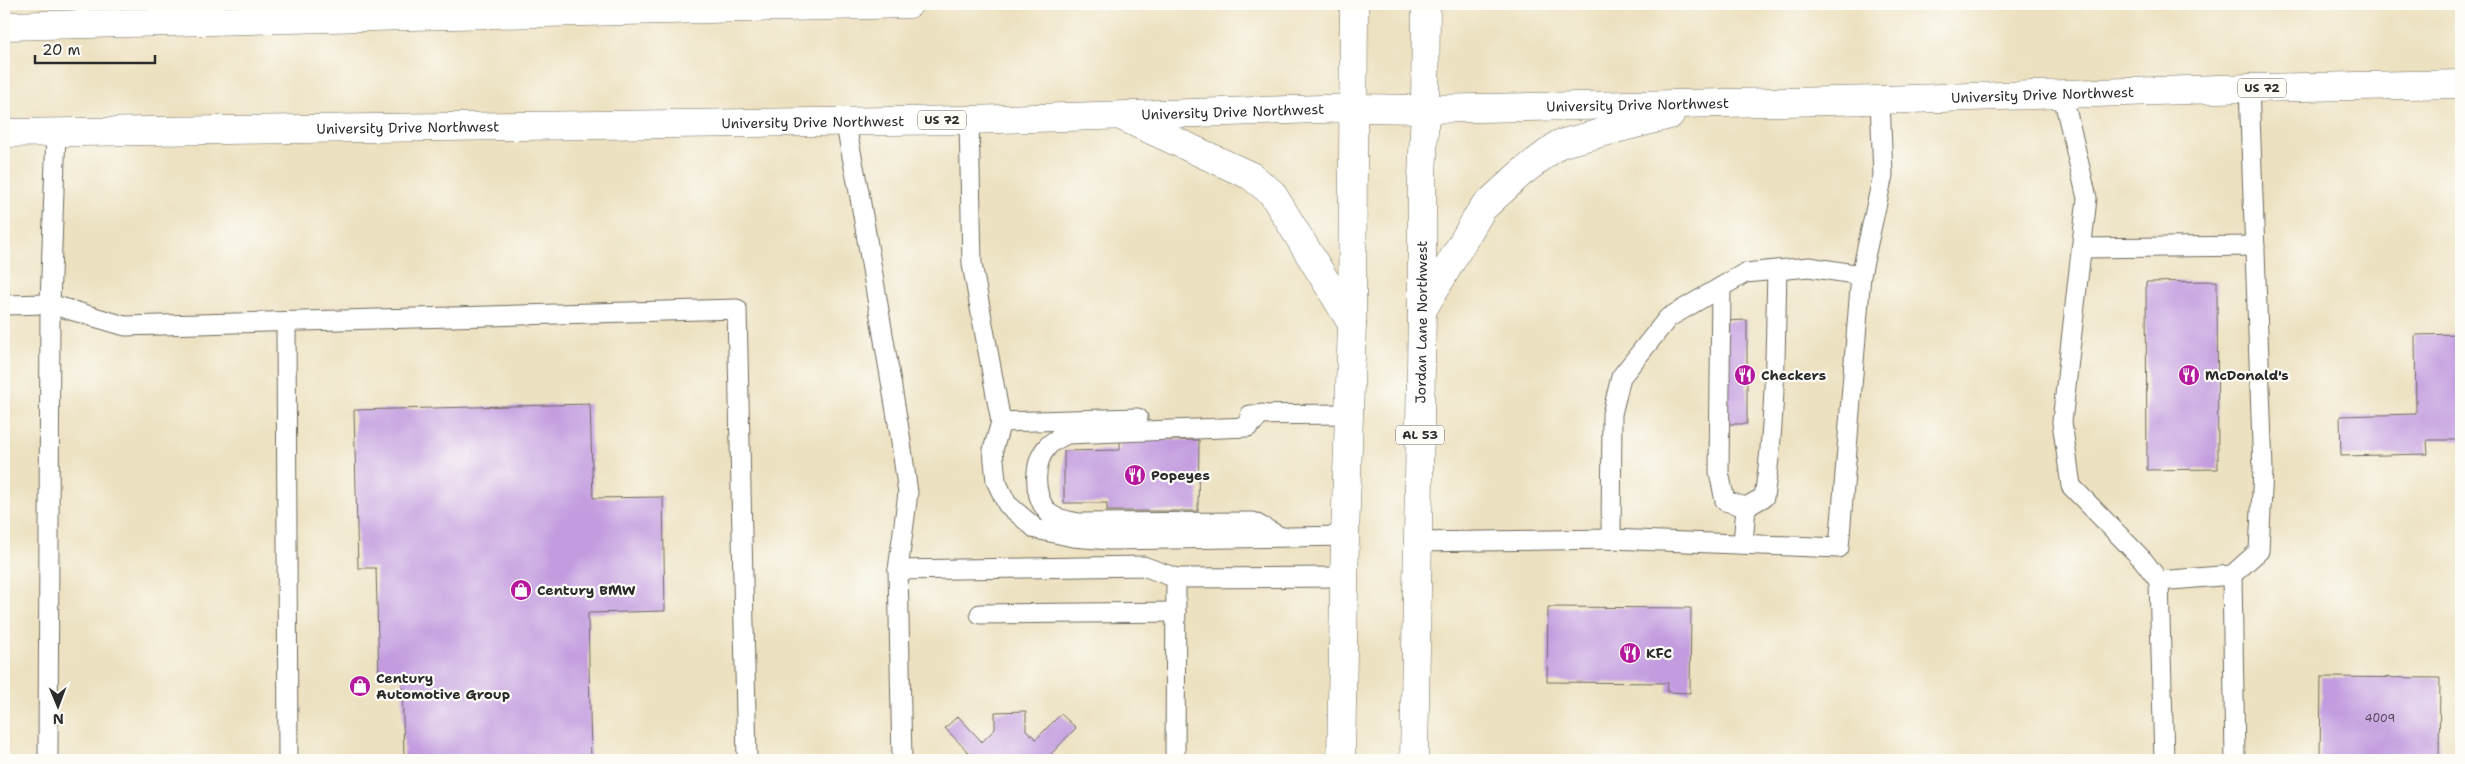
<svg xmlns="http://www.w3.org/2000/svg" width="2465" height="764" font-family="'Shantell Sans',sans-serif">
<rect width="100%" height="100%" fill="#fdfcf7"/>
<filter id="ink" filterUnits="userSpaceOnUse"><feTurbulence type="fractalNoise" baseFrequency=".02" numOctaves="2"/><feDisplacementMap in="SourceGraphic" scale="10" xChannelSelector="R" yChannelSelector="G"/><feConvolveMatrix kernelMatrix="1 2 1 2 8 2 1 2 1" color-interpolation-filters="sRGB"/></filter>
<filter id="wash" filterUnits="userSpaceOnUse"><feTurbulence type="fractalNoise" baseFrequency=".0096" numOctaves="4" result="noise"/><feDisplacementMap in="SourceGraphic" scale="20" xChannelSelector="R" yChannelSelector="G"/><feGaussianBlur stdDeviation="1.12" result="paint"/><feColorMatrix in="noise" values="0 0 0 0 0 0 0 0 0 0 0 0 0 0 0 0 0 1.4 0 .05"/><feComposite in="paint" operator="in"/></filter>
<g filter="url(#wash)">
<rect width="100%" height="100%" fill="#ece1c0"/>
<g id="blocks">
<g fill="#c39cdf">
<polygon points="2217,281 2218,469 2147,470 2146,282"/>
<polygon points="1747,320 1747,424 1725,424 1724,321"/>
<polygon points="2461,334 2461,440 2427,440 2428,454 2341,456 2340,416 2416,414 2415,335"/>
<polygon points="590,404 593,498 663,497 665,611 588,613 591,760 404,760 402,676 379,677 376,568 358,568 354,410"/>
<polygon points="1120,440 1199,440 1198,511 1107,511 1107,503 1064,503 1064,451 1120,450"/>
<polygon points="1548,607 1691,608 1690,693 1667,692 1668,683 1547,682"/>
<polygon points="2321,677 2440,678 2439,760 2320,758"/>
<polygon points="1026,711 1026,730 1036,739 1061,714 1076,728 1050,755 1056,760 965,760 971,755 945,728 958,716 982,742 995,729 995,712"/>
</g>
</g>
</g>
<g filter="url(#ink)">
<use href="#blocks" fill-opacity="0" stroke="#6f6b5f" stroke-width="1"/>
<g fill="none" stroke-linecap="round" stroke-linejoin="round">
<g stroke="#6f6b5f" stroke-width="21">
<g id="service">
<polyline points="2063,96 2087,198 2062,422 2071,486 2143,560 2159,581 2232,575 2259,551 2263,470 2249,88"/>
<polyline points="969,120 972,264 1001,422 993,450 996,481 1007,504 1036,529 1073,537 1110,540 1345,536"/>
<polyline points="845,121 859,192 900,435 908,493 898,570 902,760"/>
<polyline points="56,132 50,304 125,326 737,309 747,760"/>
<polyline points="2081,248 2255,246"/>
<path d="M1721,287l-2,185 6,29 21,6 18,-10c12,-75 11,-152 13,-227"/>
<polyline points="4,305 50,304 48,760"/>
<polyline points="286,322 288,760"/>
<path d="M1262,414l-14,13 -181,7c-6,3 -15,7 -19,12 -15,16 -15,48 -1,65 6,8 22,10 32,12l174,-1 28,15"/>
<polyline points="1250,415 1349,414"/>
<polyline points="1001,422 1138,418"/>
<polyline points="1611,539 1612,414 1621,377 1668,318 1745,273 1809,267 1861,275"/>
<polyline points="1417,542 1611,539 1839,548 1861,275 1883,175 1880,100"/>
<polyline points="1743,544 1746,507"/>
<polyline points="898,570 1143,566 1176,578"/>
<polyline points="2232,575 2235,760"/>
<polyline points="2159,581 2164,760"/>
<polyline points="980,614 1176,612"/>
<polyline points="1175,760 1176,578 1344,577"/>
</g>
</g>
<g stroke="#6f6b5f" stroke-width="29">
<g id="primary">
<polyline points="1341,760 1345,536 1352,324 1354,4"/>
<path id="s1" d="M1414,760l8,-449v-134l3,-68 1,-105"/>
</g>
</g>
<g stroke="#6f6b5f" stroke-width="29">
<g id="trunk">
<polyline points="4,26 909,4"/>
<polyline points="1125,118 1251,176 1272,193 1352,324"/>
<path id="s2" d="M4,133l965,-13 385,-12 71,1 455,-9 369,-12 212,-4"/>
<polyline points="1422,311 1482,209 1520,174 1559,144 1670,115"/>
</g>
</g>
<use href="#service" stroke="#fff" stroke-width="19"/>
<use href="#primary" stroke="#fff" stroke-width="28"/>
<use href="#trunk" stroke="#fff" stroke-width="28"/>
</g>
</g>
<defs>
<g id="restaurant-disc" transform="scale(1.125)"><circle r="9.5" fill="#b5179e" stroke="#fdfcf7"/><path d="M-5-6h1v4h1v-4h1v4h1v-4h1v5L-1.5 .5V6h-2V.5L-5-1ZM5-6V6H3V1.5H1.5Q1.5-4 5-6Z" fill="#fff"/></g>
<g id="shop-disc" transform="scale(1.125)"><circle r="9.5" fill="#b5179e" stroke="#fdfcf7"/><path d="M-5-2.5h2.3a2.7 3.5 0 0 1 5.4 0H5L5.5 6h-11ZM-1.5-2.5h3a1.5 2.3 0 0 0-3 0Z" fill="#fff"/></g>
</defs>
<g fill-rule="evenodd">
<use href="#restaurant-disc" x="1745" y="375"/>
<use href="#restaurant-disc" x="2189" y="375"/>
<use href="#restaurant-disc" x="1135" y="475"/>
<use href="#shop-disc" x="521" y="590"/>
<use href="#restaurant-disc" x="1630" y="653"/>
<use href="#shop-disc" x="360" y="686"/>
</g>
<g text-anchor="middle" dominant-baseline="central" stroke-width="4.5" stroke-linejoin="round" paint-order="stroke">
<g font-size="11" fill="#514758">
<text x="2380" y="718">4009</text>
</g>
<g fill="#fdfcf7" stroke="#6a6a68" stroke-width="1">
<rect x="2238" y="78.5" width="48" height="19" rx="4"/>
<rect x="918" y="110.5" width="48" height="19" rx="4"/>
<rect x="1396" y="425.5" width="48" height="19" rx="4"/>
</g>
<g font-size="12" font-weight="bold" fill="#2b2b2b">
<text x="2262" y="88">US 72</text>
<text x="942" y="120">US 72</text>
<text x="1420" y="435">AL 53</text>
</g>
<g font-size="14" fill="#2b2b2b" stroke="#fdfcf7">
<text stroke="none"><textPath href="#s2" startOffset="2039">University Drive Northwest</textPath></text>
<text stroke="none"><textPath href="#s2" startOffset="1634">University Drive Northwest</textPath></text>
<text stroke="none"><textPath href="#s2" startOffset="1229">University Drive Northwest</textPath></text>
<text stroke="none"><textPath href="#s2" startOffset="809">University Drive Northwest</textPath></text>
<text stroke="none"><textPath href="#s2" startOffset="404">University Drive Northwest</textPath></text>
<text stroke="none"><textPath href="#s1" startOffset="438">Jordan Lane Northwest</textPath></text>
</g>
<g font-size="14" font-weight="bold" fill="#2b2b2b" stroke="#fdfcf7" text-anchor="start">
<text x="1761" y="375">Checkers</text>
<text x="2205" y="375">McDonald's</text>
<text x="1151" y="475">Popeyes</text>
<text x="537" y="590">Century BMW</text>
<text x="1646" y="653">KFC</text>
<text x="376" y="678">Century<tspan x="376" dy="16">Automotive Group</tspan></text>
</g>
</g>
<rect width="2465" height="764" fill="none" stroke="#fdfcf7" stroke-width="20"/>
<g transform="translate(58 706) rotate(179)" stroke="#fdfcf7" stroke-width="4" paint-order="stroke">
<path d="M0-4L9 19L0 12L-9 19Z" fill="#2b2b2b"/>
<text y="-8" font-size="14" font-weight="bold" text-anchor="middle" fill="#2b2b2b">N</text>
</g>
<path d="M35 55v8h120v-8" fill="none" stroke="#2b2b2b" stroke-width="2.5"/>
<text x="42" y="55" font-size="15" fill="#2b2b2b" stroke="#fdfcf7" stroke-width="4" paint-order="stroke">20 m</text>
</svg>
